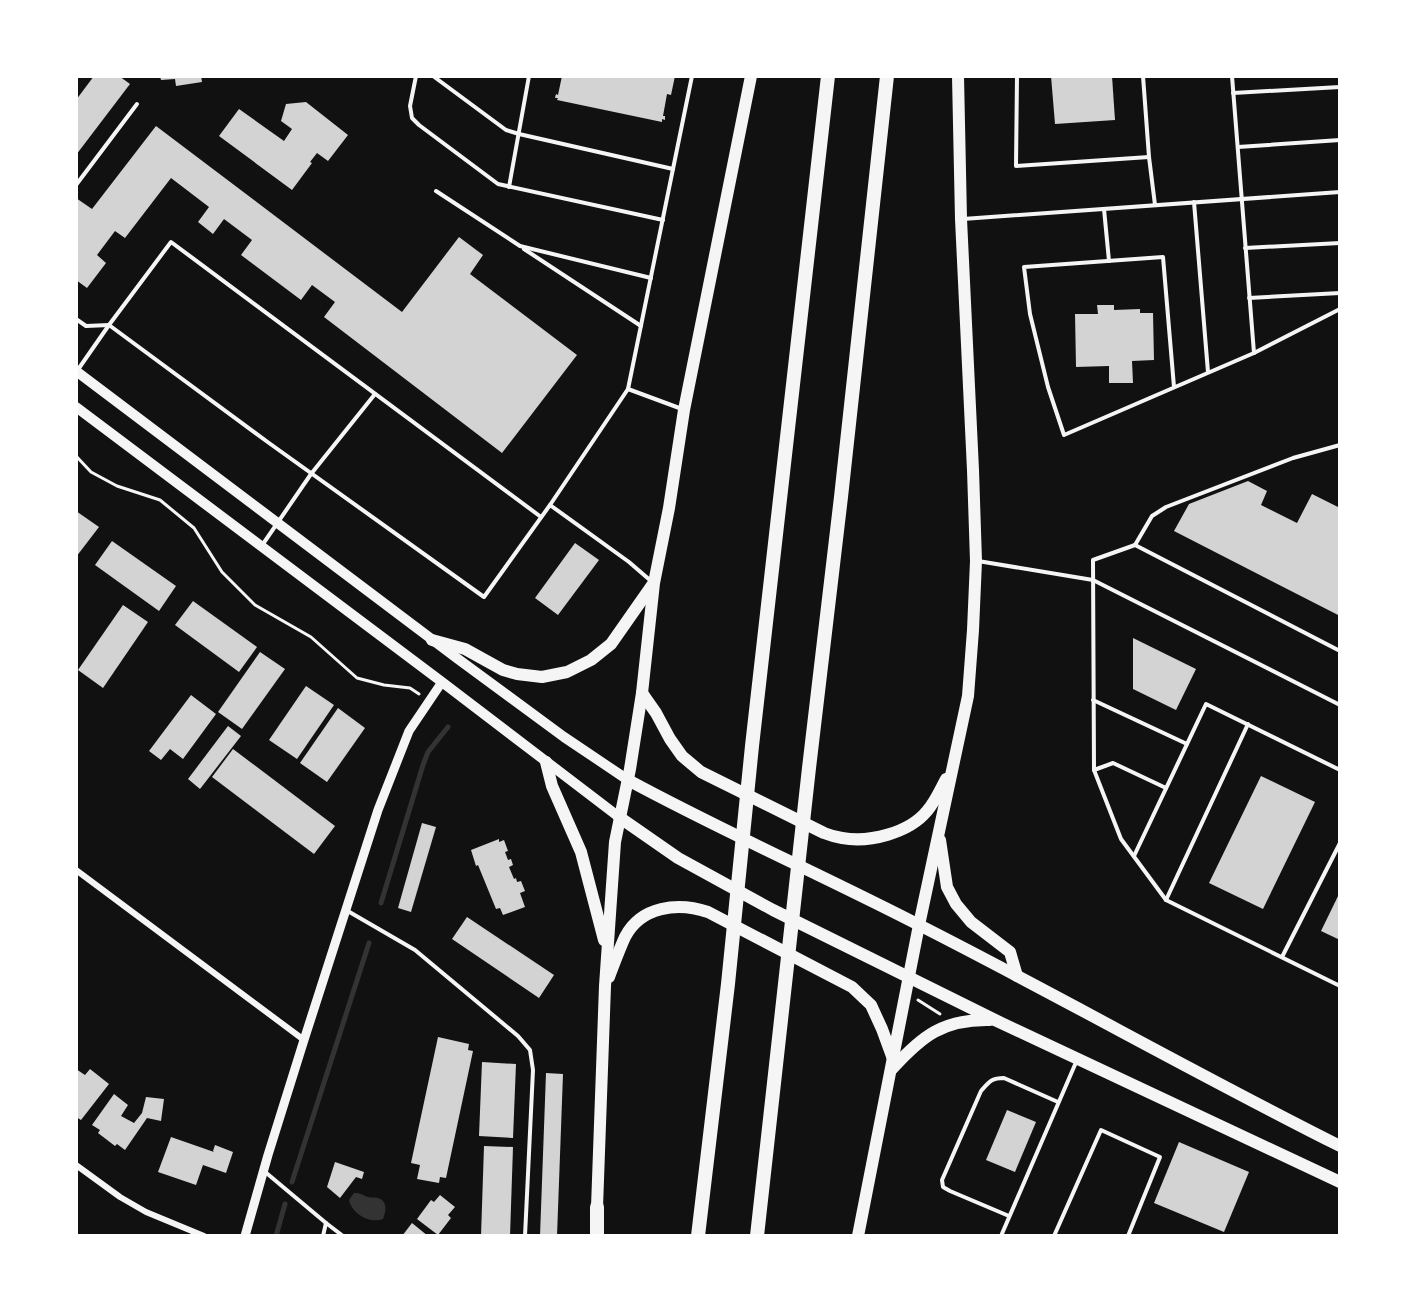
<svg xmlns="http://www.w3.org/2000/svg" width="1416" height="1312" font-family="'Zilla Slab',serif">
<rect width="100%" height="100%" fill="#111"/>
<path fill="#333" d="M354,1193c7,0 8,2 14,4 3,1 8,0 10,1 10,3 8,14 5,21 -13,5 -31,-5 -34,-19z"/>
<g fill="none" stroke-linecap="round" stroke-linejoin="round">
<g stroke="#333" stroke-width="5">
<polyline points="381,903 423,765 428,752 448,727"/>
<polyline points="292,1182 369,943"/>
<polyline points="276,1236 285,1204"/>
</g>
</g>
<g fill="#d3d3d3">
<polygon points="94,76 119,76 130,84 76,155 76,100"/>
<polygon points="160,76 201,76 202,82 176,86 175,79 161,80"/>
<polygon points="562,76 675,76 671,95 667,94 663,116 665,116 665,120 662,119 662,122 557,100 558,98 555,98 556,94 558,95"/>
<polygon points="1051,76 1112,76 1115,120 1055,124"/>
<polygon points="306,102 348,135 328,161 317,153 310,162 312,163 292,190 219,136 239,109 284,141 292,129 281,121 286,104"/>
<polygon points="156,126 402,312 459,237 483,255 470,274 577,355 502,453 324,317 335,302 312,285 301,300 241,255 252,240 224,219 213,234 198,222 209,207 171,178 125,238 115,231 97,255 106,263 87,288 76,280 76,198 92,209"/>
<polygon points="1097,305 1114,305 1114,310 1140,309 1140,313 1153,313 1154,360 1132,361 1133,383 1109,383 1109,366 1076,367 1075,314 1098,314"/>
<polygon points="1248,481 1267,491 1261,505 1297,523 1312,494 1340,508 1340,616 1174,531 1189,504"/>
<polygon points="76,511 99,527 76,557"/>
<polygon points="112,541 176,586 159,611 95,565"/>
<polygon points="575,543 599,560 558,615 535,598"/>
<polygon points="193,601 257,647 239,672 175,625"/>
<polygon points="123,605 148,622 103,688 78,670"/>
<polygon points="1133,638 1196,669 1176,710 1133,689"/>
<polygon points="260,652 285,669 242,729 218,712"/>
<polygon points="306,686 334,705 297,759 269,740"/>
<polygon points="191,695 216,714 183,759 170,749 161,760 149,751"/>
<polygon points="338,708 365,728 327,782 300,763"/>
<polygon points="228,726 241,736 200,789 188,779"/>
<polygon points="233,749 335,826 314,854 212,777"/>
<polygon points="1261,776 1315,802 1263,909 1209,883"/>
<polygon points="422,823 436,827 411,912 398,908"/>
<polygon points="499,839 499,842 504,840 508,851 505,852 508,860 511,859 513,865 509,867 514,879 516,878 517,882 521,881 525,891 520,893 525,907 503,915 500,908 496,909 478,865 476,866 471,850"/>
<polygon points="1340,892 1340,940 1321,931"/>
<polygon points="467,917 554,975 539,998 452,939"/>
<polygon points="438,1037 469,1044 468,1050 473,1051 446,1178 440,1177 439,1183 417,1179 420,1165 411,1163"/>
<polygon points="482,1062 516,1064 513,1138 479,1136"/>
<polygon points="76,1069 85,1075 90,1069 109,1084 81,1120 76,1117"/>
<polygon points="546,1073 563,1074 557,1236 540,1236"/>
<polygon points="114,1094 128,1105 121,1116 134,1123 142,1113 146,1097 164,1099 161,1121 147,1118 125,1150 117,1144 115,1146 98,1133 100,1130 92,1125"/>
<polygon points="1007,1110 1036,1122 1015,1172 986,1160"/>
<polygon points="171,1137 214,1152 213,1151 215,1145 233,1152 226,1173 203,1165 196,1185 158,1172"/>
<polygon points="1179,1142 1249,1172 1224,1232 1154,1203"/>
<polygon points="484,1146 513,1147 510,1236 481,1236"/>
<polygon points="335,1162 364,1172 362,1179 356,1177 340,1198 327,1187"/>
<polygon points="440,1195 455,1207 448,1215 451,1218 438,1235 417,1219 431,1200 434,1202"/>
<polygon points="412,1223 428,1236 402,1236"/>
</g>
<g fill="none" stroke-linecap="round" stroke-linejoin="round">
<g stroke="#f5f5f5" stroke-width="3">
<polyline points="76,456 91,472 117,486 160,500 194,528 222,572 255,605 311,637 357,678 384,685 410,688 419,694"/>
<polyline points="918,1000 940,1014"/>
</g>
<g stroke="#f5f5f5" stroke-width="4">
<polyline points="416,76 410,106 412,118 419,125 498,184 663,220"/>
<polyline points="433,76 506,130 519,134 673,169"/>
<polyline points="1017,76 1016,166 1149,157"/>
<polyline points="1143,76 1149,157 1155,205"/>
<polyline points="1232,76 1254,353"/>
<polyline points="1233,93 1340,87"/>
<polyline points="1238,147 1340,140"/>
<polyline points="76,185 137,104"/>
<polyline points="509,187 529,76"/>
<polyline points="436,191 520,246 651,278"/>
<polyline points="1194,202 1208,372"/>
<polyline points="1104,209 1109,261"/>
<polyline points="963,219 1340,192"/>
<polyline points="1245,248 1340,243"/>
<polyline points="524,249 641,326"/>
<polyline points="1249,298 1340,293"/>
<polyline points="76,319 86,326 109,325 269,443 484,597 550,505 629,562 651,581"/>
<polyline points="77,371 109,325 171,242 541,517"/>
<polyline points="1174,387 1163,257 1024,267 1030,314 1048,387 1064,435 1254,353 1340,309"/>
<polyline points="682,409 628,389 692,76"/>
<polyline points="550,505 628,389"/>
<polyline points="263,544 311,474 375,394"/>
<polyline points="1135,545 1152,516 1166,507 1293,458 1340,445"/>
<polyline points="978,561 1093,580 1340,705"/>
<polyline points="1340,651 1135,545 1093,560 1094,770 1121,839 1166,900 1340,986"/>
<polyline points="1093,700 1187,744"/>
<polyline points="1094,770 1113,763 1166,788"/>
<polyline points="1134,856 1206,704 1340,770"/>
<polyline points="1166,900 1248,724"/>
<polyline points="346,910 415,950 518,1036 530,1050 533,1070 525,1236"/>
<polyline points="1282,957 1340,843"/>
<polyline points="264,1171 326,1223 343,1236"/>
<path d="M1009,1216l-59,-25 -7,-4 -1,-7 39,-89c8,-9 10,-13 23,-13l54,24"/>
<polyline points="323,1236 326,1223"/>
<polyline points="1001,1236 1077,1060"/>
<polyline points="1054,1236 1101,1130 1160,1157 1128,1236"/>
</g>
<g stroke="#f5f5f5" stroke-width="6">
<polyline points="76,870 304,1040"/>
<polyline points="76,1165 120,1197 146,1212 204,1236"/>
</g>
<polyline stroke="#f5f5f5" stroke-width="9" points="245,1236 268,1155 304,1040 378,810 409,731 442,682"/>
<g stroke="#f5f5f5" stroke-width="10">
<polyline points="76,371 458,659 564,737 628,780"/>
<polyline points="76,407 442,682 619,817"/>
</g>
<g stroke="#f5f5f5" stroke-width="12">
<polyline points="432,640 465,649 503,670 517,674 542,677 567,672 591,660 611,644 653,584"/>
<path d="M642,693l14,20 14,26 12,17 19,16 123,61c5,2 12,4 18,5 27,5 67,-5 85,-27 8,-9 13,-21 19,-32"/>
<polyline points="546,762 552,786 581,852 604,940"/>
<path d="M628,780c96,52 196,96 293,146 140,71 277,149 419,220"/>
<polyline points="619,817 678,858 773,910 995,1020 1340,1182"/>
<polyline points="940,840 947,887 956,904 971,922 1010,952 1017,976"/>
<path d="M609,977c5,-13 10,-27 16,-40 16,-31 53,-35 83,-25l144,75 19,18 11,24 11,30"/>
<path d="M892,1069c30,-33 51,-50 98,-49"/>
<polyline points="597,1207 605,986 615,842 630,769 642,693 654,583 669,508 684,410 751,76"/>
<polyline points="858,1236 919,925 968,696 973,630 976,561 973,470 961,219 958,76"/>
</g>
<g stroke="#f5f5f5" stroke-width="14">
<polyline points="597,1236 597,1207"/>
<polyline points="698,1236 728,984 752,746 828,76"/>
<polyline points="757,1236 809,768 841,497 887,76"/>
</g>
</g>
<rect width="1416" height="1312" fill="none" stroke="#ffffff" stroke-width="156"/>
</svg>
